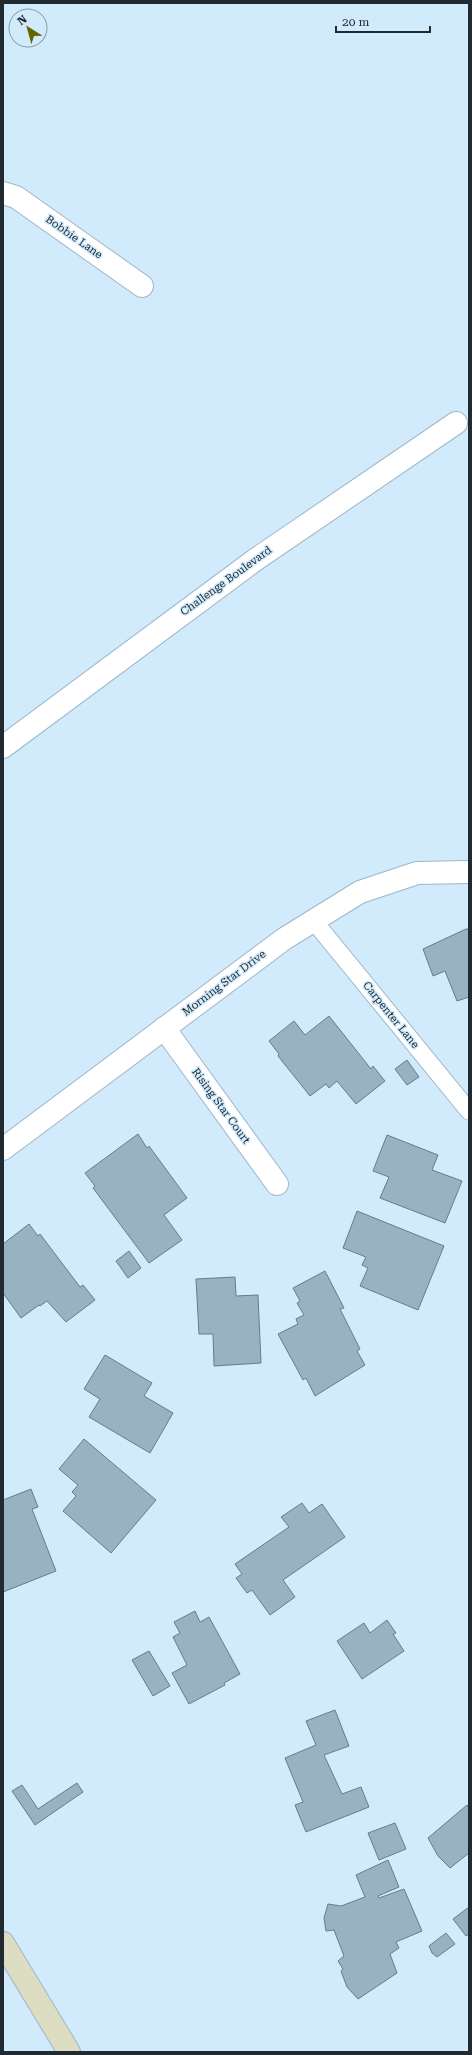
<svg xmlns="http://www.w3.org/2000/svg" width="472" height="2055" font-family="'Roboto Serif',serif">
<rect width="100%" height="100%" fill="#d1ebfc"/>
<g fill="#99b2c2" stroke="#657c8b">
<polygon points="466,929 469,929 469,997 457,1001 445,971 433,976 423,949"/>
<polygon points="329,1016 371,1069 373,1066 385,1081 356,1104 337,1081 329,1088 326,1084 310,1096 278,1056 279,1054 269,1041 294,1021 305,1035"/>
<polygon points="407,1060 419,1077 407,1085 395,1069"/>
<polygon points="138,1134 147,1148 149,1146 187,1198 164,1215 182,1240 149,1263 93,1188 95,1186 85,1173"/>
<polygon points="387,1135 438,1155 432,1170 462,1181 445,1223 380,1198 389,1177 373,1171"/>
<polygon points="357,1211 444,1246 418,1310 360,1286 368,1268 362,1265 366,1257 343,1248"/>
<polygon points="29,1224 38,1236 40,1234 80,1287 83,1285 95,1300 66,1322 47,1301 40,1306 39,1305 21,1318 3,1293 3,1244"/>
<polygon points="129,1251 141,1268 128,1278 116,1261"/>
<polygon points="325,1271 344,1308 340,1309 360,1349 357,1351 365,1365 315,1396 306,1378 303,1380 278,1334 298,1324 296,1319 304,1315 297,1303 300,1301 293,1288"/>
<polygon points="235,1277 236,1296 258,1295 261,1363 214,1366 213,1334 199,1334 196,1279"/>
<polygon points="105,1355 152,1383 144,1396 173,1413 150,1453 89,1417 100,1399 84,1389"/>
<polygon points="84,1439 156,1500 111,1553 63,1511 76,1496 72,1492 78,1485 59,1469"/>
<polygon points="31,1489 38,1507 32,1509 56,1571 3,1592 3,1500"/>
<polygon points="302,1503 309,1513 322,1504 345,1537 283,1580 295,1597 270,1615 252,1590 247,1593 236,1578 242,1574 235,1564 289,1527 281,1517"/>
<polygon points="195,1611 200,1622 209,1617 240,1674 224,1683 225,1685 189,1704 172,1673 187,1665 173,1637 180,1633 174,1622"/>
<polygon points="387,1620 396,1633 393,1634 404,1651 362,1679 337,1641 364,1623 370,1633"/>
<polygon points="149,1651 170,1686 153,1696 132,1660"/>
<polygon points="335,1710 349,1746 324,1755 342,1794 361,1787 369,1807 306,1832 295,1805 303,1802 285,1758 316,1745 306,1721"/>
<polygon points="77,1783 83,1792 35,1825 12,1791 22,1785 38,1809"/>
<polygon points="467,1805 469,1808 469,1853 450,1868 438,1856 428,1838"/>
<polygon points="395,1823 406,1849 379,1860 368,1833"/>
<polygon points="388,1860 399,1887 378,1896 379,1898 404,1889 422,1931 396,1942 399,1948 390,1954 397,1973 358,1999 347,1987 341,1971 343,1969 338,1961 344,1956 334,1930 326,1931 324,1918 328,1904 341,1906 365,1897 356,1875"/>
<polygon points="469,1907 469,1934 466,1936 453,1919"/>
<polygon points="446,1933 455,1944 437,1957 432,1953 429,1946"/>
</g>
<g fill="none" stroke-linecap="round" stroke-linejoin="round">
<g stroke="#9eb7c8" stroke-width="19">
<polyline id="lane" points="313,920 469,1111"/>
</g>
<g stroke="#9eb7c8" stroke-width="24">
<g id="street">
<polyline points="3,193 16,197 142,286"/>
<polyline points="3,747 255,560 456,423"/>
<polyline points="164,1028 277,1184"/>
<polyline points="3,1149 284,939 360,892 417,873 469,872"/>
</g>
</g>
<g stroke="#9eb7c8" stroke-width="24">
<polyline id="secondary" points="3,1943 69,2052"/>
</g>
<use href="#lane" stroke="#fff" stroke-width="17"/>
<use href="#street" stroke="#fff" stroke-width="22"/>
<use href="#secondary" stroke="#dcddc1" stroke-width="22"/>
</g>
<g text-anchor="middle" dominant-baseline="central" stroke-width="3" stroke-linejoin="round" paint-order="stroke">
<g font-size="11" fill="#202a30" stroke="#d1ebfc">
<text transform="translate(74 237) rotate(35)">Bobbie Lane</text>
<text transform="translate(226 581) rotate(-36)">Challenge Boulevard</text>
<text transform="translate(224 983) rotate(-37)">Morning Star Drive</text>
<text transform="translate(391 1015) rotate(51)">Carpenter Lane</text>
<text transform="translate(221 1106) rotate(54)">Rising Star Court</text>
</g>
</g>
<rect width="472" height="2055" fill="none" stroke="#202a30" stroke-width="8"/>
<g transform="translate(28 28) rotate(323)"><circle r="19" fill="#d1ebfc" stroke="#8a9eaa"/>
<path d="M0-3L7 15L0 10L-7 15Z" fill="#636500"/>
<text y="-6" font-size="11" font-weight="bold" text-anchor="middle" fill="#202a30">N</text>
</g>
<path d="M336 26v6h94v-6" fill="none" stroke="#202a30" stroke-width="2"/>
<text x="342" y="26" font-size="12" fill="#202a30" stroke="#d1ebfc" stroke-width="3" paint-order="stroke">20 m</text>
</svg>
